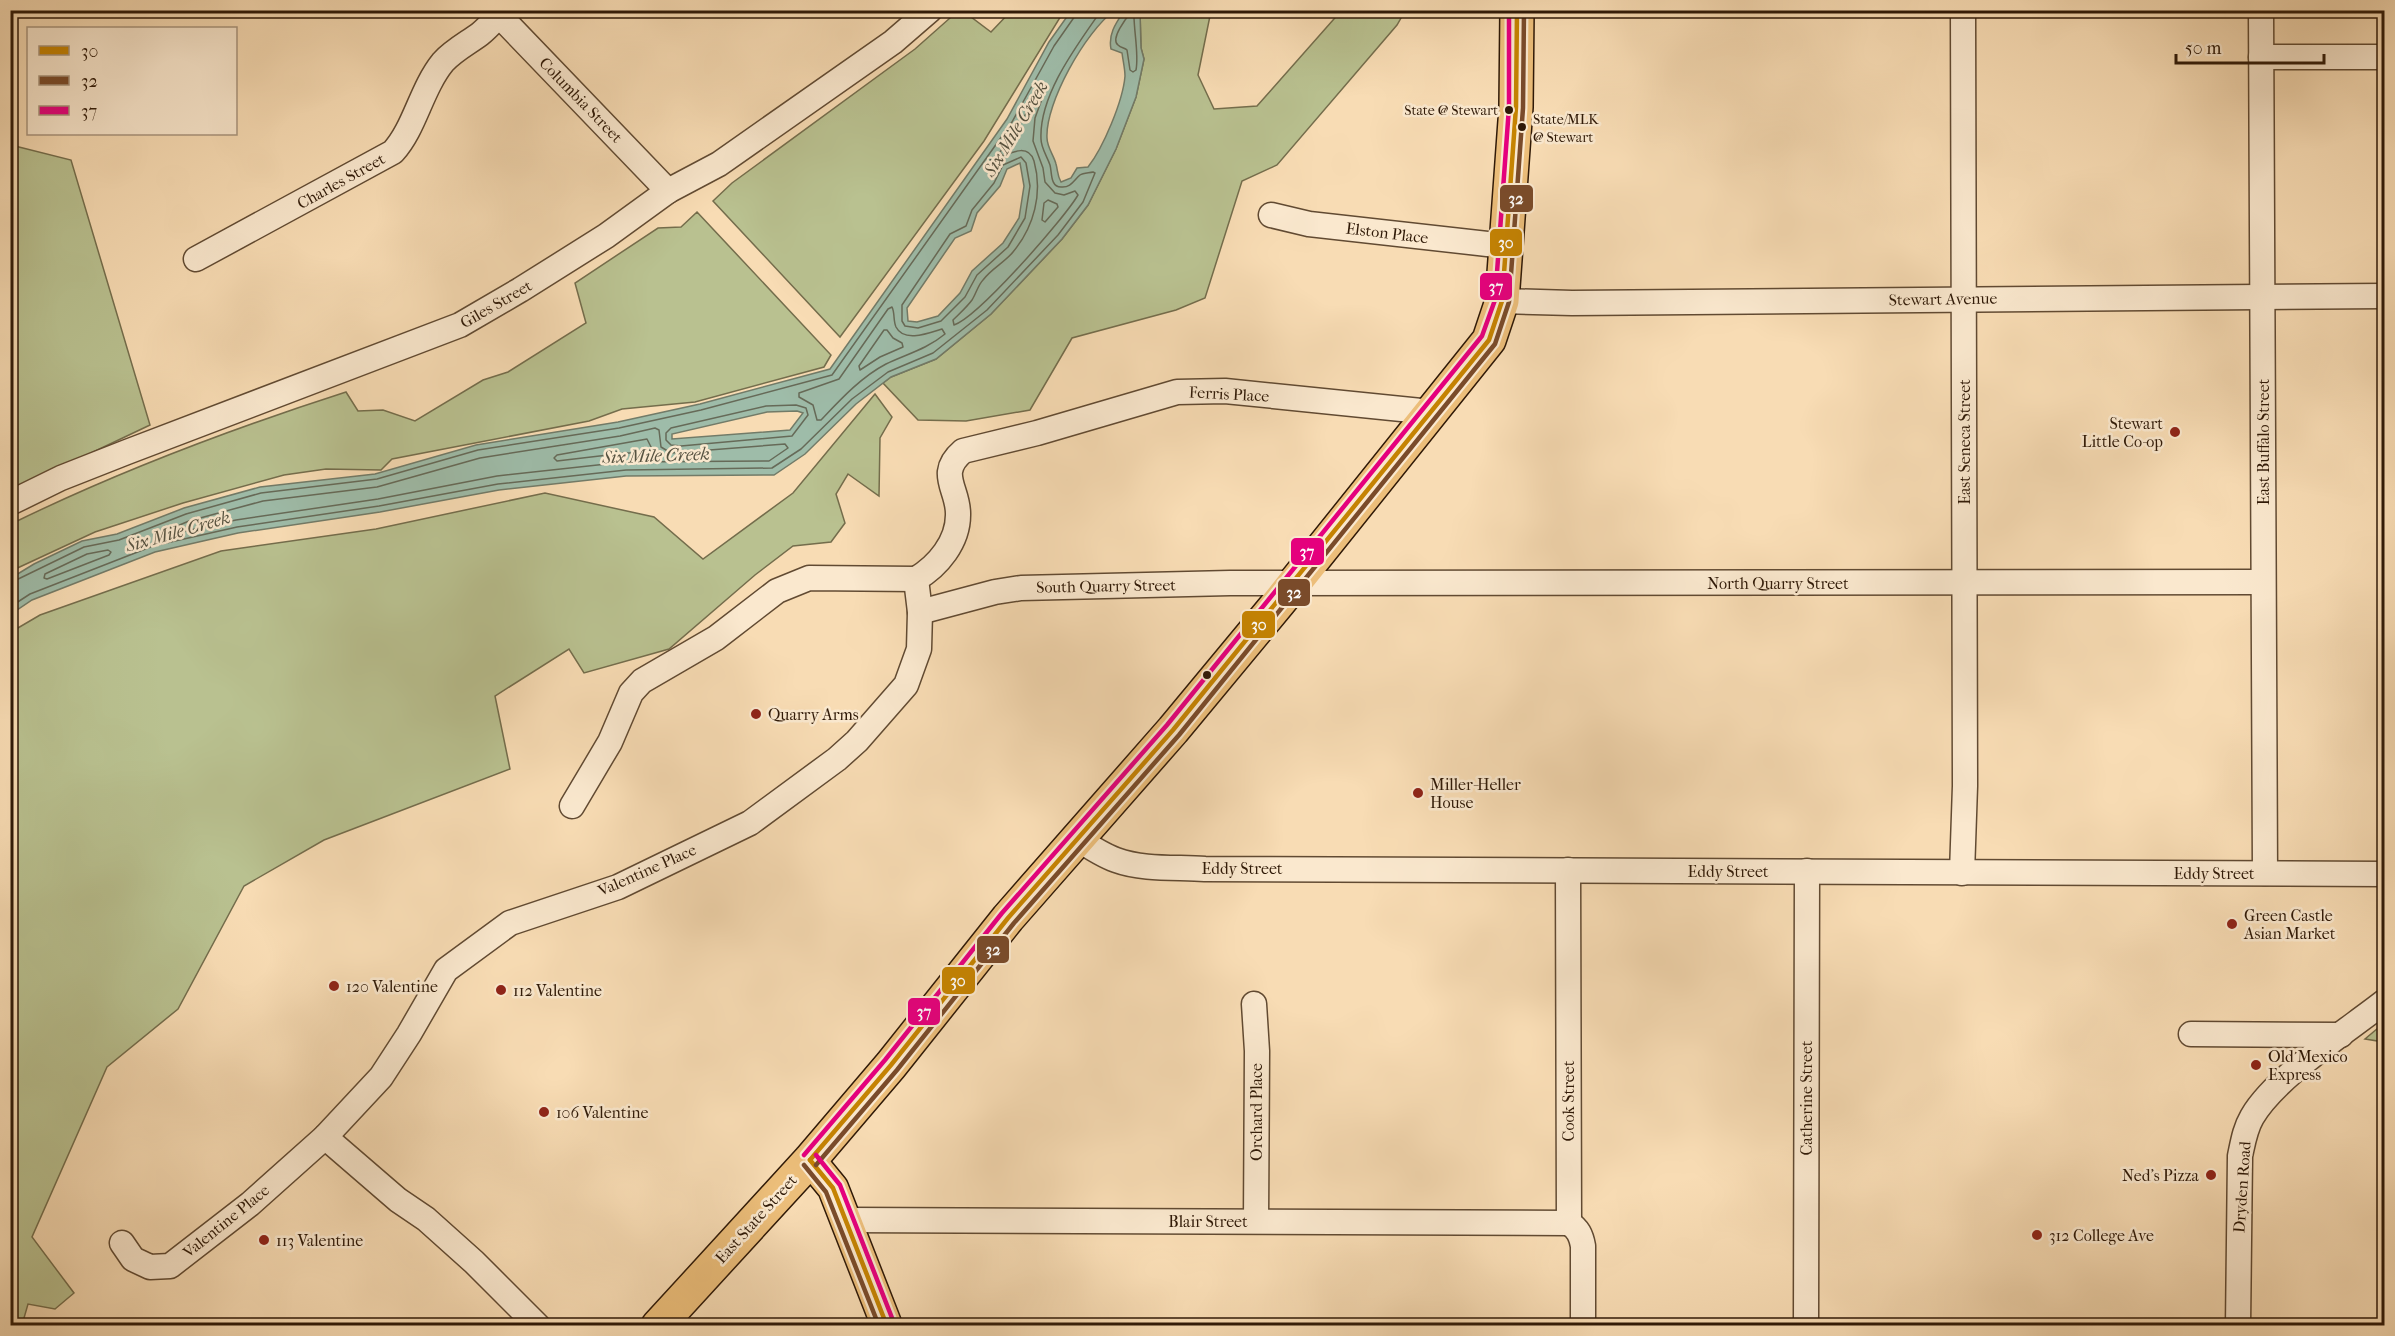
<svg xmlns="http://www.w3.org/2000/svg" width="2395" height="1336" font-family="'IM FELL French Canon',serif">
  <rect width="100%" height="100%" fill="#f8dcb4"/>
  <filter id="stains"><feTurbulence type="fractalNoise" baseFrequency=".00333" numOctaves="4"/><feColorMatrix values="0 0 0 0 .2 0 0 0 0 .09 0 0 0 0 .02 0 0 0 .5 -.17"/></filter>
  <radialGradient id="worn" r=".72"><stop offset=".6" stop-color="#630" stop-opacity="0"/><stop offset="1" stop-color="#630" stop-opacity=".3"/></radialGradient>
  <!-- green -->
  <g fill="#b9c190" stroke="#746d4c" stroke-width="1.5">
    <path d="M959 10 963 11 991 32 1011 11H1064L984 141 840 337 713 201 732 183 915 49Z"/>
    <path d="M1140 11H1211L1198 75 1214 109 1257 106 1341 11H1405L1397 25 1277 165 1242 181 1205 298 1176 310 1072 338 1030 410 966 421 918 420 883 383 891 377 936 359 991 314 1062 239 1088 205 1116 149 1136 97 1144 59 1141 48Z"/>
    <path d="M11 145 71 160 150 425 11 491Z"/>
    <path d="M697 212 831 355 824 367 695 402 622 409 589 421 392 459 381 470 326 469 284 475 183 503 95 532 11 571V524C119 471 231 429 346 392L358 411 383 410 415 421 483 380 508 372 586 323 575 283 658 228 681 227Z"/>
    <path d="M875 394 892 417 880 438 879 496 848 474 836 494 845 523 831 542 793 546 755 575 669 649 584 673 569 649 495 696 510 769 324 840 244 886 178 1009 107 1067 32 1237 74 1293 55 1309 28 1304 22 1325H11V632L40 615 221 551 376 529 545 493 654 517 703 559 793 493Z"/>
    <path d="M2384 1023V1042L2365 1039Z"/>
  </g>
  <!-- water -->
  <path fill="#9ebca9" stroke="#727b68" stroke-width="1.5" fill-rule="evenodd" d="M1071 11H1114C1086 31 1045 103 1047 138 1047 147 1054 156 1056 164 1058 171 1057 175 1061 182L1071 178 1077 168 1088 167C1103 148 1123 101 1125 76 1125 69 1123 61 1122 53L1111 49C1108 34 1116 23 1124 11H1140L1141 48 1144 59 1136 97 1116 149 1088 205 1062 239 991 314 936 359 891 377 856 404 805 454 774 475 626 476 499 490 380 512 238 533 155 552 32 600 11 614V578L34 564 82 541 117 534 184 508 260 487 375 474 476 445 618 422 700 404 830 369 1007 119 1049 42ZM1020 163 1024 186 1019 218 1003 243 972 271 960 293 938 316 917 322 908 321 907 308 955 238 971 231 977 213 1000 186 1007 169ZM797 411 803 413 790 430 672 439V434L767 412Z"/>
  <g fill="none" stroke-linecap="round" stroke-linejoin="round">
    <!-- shore -->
    <g stroke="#666a58" stroke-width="1.5">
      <path d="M1131 13 1134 16C1134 32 1139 55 1136 70L1133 72 1130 70 1127 50C1125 48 1121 48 1118 45 1110 39 1126 18 1131 13Z"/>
      <path d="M1044 85 1046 88 1035 118 1033 141 1043 168 1045 182 1055 193 1064 195 1075 191 1078 195C1064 219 978 317 954 325L953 320C959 314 967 307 972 300 976 294 978 285 983 280 991 269 1005 262 1013 252 1034 227 1043 193 1034 161 1029 145 1014 151 1003 156L1000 152 1019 126 1041 86Z"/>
      <path d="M1021 157 1026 163 1030 186 1025 218 1008 247 977 275 965 297 941 321 918 328 905 326 902 321V305L950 234 966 226 972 210 994 183 1003 165Z"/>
      <path d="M1048 200 1057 204 1058 207 1045 222 1042 220 1044 203Z"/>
      <path d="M892 307C895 313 893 320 896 327 904 343 929 333 942 329L945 334C927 349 907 354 886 364 861 377 840 400 821 420H817L813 405 799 397V393L839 379 888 309Z"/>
      <path d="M884 330H887L893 338 902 343 903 347 880 357 860 370 859 366Z"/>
      <path d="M796 405 806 408 808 415 792 436 681 446 671 445 666 440V433L671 428 766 406Z"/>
      <path d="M655 428 659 430 661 447 671 453 785 444 788 448 769 461 625 462 497 476 378 499 236 520 172 534 169 532 170 529 189 521 263 501 377 487 480 458 620 436Z"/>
      <path d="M647 439 652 449 650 453H625L557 461 554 458 557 455Z"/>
      <path d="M108 550 111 552 109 555 47 579 44 578 45 574 87 554Z"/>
      <path d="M10 583 84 547 119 540 186 514 261 493 377 479 478 450 619 428 701 410 832 375 1012 122 1054 46 1075 16 1076 10"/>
      <path d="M10 607 30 594 153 546 237 527 379 506 498 484 626 470 772 468 801 449 852 399 888 372 933 353 987 310 1058 235 1083 202 1095 173 1093 172C1089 173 1083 173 1080 175 1074 180 1071 188 1061 187 1050 187 1052 172 1050 165 1047 156 1041 148 1041 139 1039 96 1075 48 1098 15L1104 10"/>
    </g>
    <defs>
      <g id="minor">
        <path d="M494 10 668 191"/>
        <path d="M2261 10 2265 873"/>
        <path d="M2261 57H2384"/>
        <path d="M1271 215 1309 224 1505 246"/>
        <path d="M196 259 393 152C415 128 421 89 443 62 454 50 468 43 480 34 489 27 496 18 504 10"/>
        <path d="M1502 301 1572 303 2384 296"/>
        <path d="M10 503 61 478 127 452 460 325 520 290 606 236 668 191 719 164 893 42 930 10"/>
        <path d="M916 579C938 566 958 542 958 515 959 489 936 474 963 451L1037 433 1177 392 1225 391 1431 412"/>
        <path d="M920 612 995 592 1021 588 1230 583 2262 582"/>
        <path d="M572 806 610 742 631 693 642 681 716 638 777 591 809 578 916 579"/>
        <path d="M1078 839C1090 847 1102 855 1116 860 1143 870 1177 867 1205 869L2384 874"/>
        <path d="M1568 870 1569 1223"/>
        <path d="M1962 873 1965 786 1963 10"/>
        <path d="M1254 1004 1257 1051 1256 1221"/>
        <path d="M2191 1034 2341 1035"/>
        <path d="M325 1137 398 1200 426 1219 474 1262 538 1326"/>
        <path d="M847 1220 1569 1223"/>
        <path d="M1569 1223C1578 1229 1581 1235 1583 1246V1326"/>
        <path d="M122 1243 133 1259 150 1267 170 1266 250 1204 325 1137 381 1077 409 1034 446 970 510 923 618 887 750 823 837 759 857 741 906 685 919 649 920 612 916 579"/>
        <path d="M1806 1326 1807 871"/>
        <path d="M2238 1326 2240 1156C2243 1142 2245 1129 2252 1117 2275 1077 2347 1031 2384 1002"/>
      </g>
      <path id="major" d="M810 1160 833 1188 887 1326"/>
      <path id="highway" d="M658 1326 810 1160 891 1065 1008 918 1173 730 1280 601 1489 340 1502 301 1516 107 1517 10"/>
    </defs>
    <!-- minor casing -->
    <use href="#minor" stroke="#614a32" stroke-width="27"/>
    <!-- major casing -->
    <use href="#major" stroke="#2f1907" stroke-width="33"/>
    <!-- highway casing -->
    <use href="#highway" stroke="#2f1907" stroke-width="36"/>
    <!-- minor -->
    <use href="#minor" stroke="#fae8ce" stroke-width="24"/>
    <!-- major -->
    <use href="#major" stroke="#ecbe7a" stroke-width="30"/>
    <!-- highway -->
    <use href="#highway" stroke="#ecbe7a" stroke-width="33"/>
    <defs>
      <g id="bus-1">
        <path d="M810 1160 891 1065 1008 918 1173 730 1489 340 1502 301 1516 107 1517 10"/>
        <path d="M810 1160 833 1188 887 1326"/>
      </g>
      <g id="bus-2">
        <path d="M804 1165 826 1192 879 1326"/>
        <path d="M816 1165 897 1070 1014 923 1179 735 1495 344 1509 302 1523 108 1524 10"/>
      </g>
      <g id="bus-3">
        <path d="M804 1155 885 1060 1002 913 1167 725 1482 336 1495 300 1509 107V10"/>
        <path d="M816 1155 840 1185 894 1323"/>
      </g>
    </defs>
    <!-- bus-1 casing -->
    <use href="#bus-1" stroke="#fae8ce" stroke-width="9"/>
    <!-- bus-2 casing -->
    <use href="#bus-2" stroke="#fae8ce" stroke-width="9"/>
    <!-- bus-3 casing -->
    <use href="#bus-3" stroke="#fae8ce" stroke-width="9"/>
    <!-- bus-1 -->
    <use href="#bus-1" stroke="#c58302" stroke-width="4.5"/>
    <!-- bus-2 -->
    <use href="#bus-2" stroke="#7a4b2a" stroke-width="4.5"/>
    <!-- bus-3 -->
    <use href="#bus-3" stroke="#e5007d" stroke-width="4.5"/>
  </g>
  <!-- markers -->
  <g fill="#2f1907" stroke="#fae8ce" stroke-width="2">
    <circle cx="1509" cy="110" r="5"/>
    <circle cx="1522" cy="127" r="5"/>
    <circle cx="1207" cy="675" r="5"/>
  </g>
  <g fill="#8f2418" stroke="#fae8ce" stroke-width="2">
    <circle cx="2175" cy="432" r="6"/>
    <circle cx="756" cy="714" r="6"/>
    <circle cx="1418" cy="793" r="6"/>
    <circle cx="2232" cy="924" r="6"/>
    <circle cx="334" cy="986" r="6"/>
    <circle cx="501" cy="990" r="6"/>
    <circle cx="2256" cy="1065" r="6"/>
    <circle cx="544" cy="1112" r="6"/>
    <circle cx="2211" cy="1175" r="6"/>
    <circle cx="2037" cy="1235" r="6"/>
    <circle cx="264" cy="1240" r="6"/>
  </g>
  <g text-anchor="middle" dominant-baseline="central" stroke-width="5" stroke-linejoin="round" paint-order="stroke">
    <!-- bus labels -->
    <g font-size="14" fill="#2f1907" stroke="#fae8ce" text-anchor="end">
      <text x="1498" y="110">State @ Stewart</text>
      <text x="1533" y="119" text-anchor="start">State/MLK<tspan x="1533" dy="18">@ Stewart</tspan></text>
    </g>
    <!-- street labels -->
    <g font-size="16" fill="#2f1907" stroke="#fae8ce">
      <text transform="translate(581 100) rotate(46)">Columbia Street</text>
      <text transform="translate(341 181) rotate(-29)">Charles Street</text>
      <text transform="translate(1387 233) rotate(7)">Elston Place</text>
      <text transform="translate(1943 299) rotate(-1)">Stewart Avenue</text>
      <text transform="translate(496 304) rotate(-30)">Giles Street</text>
      <text transform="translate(1229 394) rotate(3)">Ferris Place</text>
      <text transform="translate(1964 442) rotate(-90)">East Seneca Street</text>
      <text transform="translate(2263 442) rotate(-90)">East Buffalo Street</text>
      <text x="1778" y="583">North Quarry Street</text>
      <text transform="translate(1106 586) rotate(-1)">South Quarry Street</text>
      <text x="1242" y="868">Eddy Street</text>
      <text transform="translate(647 870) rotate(-24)">Valentine Place</text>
      <text x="1728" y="871">Eddy Street</text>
      <text x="2214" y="873">Eddy Street</text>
      <text transform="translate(1806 1098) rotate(-90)">Catherine Street</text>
      <text transform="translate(1568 1101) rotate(-90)">Cook Street</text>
      <text transform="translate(1256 1112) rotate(-90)">Orchard Place</text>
      <text transform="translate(2242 1187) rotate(-86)">Dryden Road</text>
      <text transform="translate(756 1219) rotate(-48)">East State Street</text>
      <text transform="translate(226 1221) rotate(-39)">Valentine Place</text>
      <text x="1208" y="1221">Blair Street</text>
    </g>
    <!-- poi labels -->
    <g font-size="16" fill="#2f1907" stroke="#fae8ce" text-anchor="start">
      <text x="2163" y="423" text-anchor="end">Stewart<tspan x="2163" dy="18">Little Co-op</tspan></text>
      <text x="768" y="714">Quarry Arms</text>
      <text x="1430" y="784">Miller-Heller<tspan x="1430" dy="18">House</tspan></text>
      <text x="2244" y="915">Green Castle<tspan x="2244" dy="18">Asian Market</tspan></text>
      <text x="346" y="986">120 Valentine</text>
      <text x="513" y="990">112 Valentine</text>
      <text x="2268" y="1056">Old Mexico<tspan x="2268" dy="18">Express</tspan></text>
      <text x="556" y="1112">106 Valentine</text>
      <text x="2199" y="1175" text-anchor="end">Ned's Pizza</text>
      <text x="2049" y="1235">312 College Ave</text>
      <text x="276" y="1240">113 Valentine</text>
    </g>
    <!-- water labels -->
    <g font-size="18" font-style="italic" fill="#565240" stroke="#fae8ce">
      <text transform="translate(1016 129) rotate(-59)">Six Mile Creek</text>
      <text transform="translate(656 456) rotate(-2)">Six Mile Creek</text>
      <text transform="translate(178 532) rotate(-16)">Six Mile Creek</text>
    </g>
  </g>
  <g stroke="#fae8ce" stroke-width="2">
    <rect x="1499" y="184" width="35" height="29" rx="6" fill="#7a4b2a"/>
    <rect x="1489" y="228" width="34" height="29" rx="6" fill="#c58302"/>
    <rect x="1479" y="272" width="34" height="29" rx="6" fill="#e5007d"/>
    <rect x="1290" y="537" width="35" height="29" rx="6" fill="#e5007d"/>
    <rect x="1277" y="578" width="34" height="29" rx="6" fill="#7a4b2a"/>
    <rect x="1241" y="610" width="35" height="29" rx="6" fill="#c58302"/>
    <rect x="976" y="935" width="34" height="29" rx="6" fill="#7a4b2a"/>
    <rect x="941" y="966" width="35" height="29" rx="6" fill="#c58302"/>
    <rect x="907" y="997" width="34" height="29" rx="6" fill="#e5007d"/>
  </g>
  <g font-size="16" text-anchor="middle" font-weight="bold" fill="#fff">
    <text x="1516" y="204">32</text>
    <text x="1506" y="248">30</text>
    <text x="1496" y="292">37</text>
    <text x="1307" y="557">37</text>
    <text x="1294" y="598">32</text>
    <text x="1259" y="630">30</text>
    <text x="993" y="955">32</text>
    <text x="958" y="986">30</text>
    <text x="924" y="1017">37</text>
  </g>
  <!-- margin -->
  <rect width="2395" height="1336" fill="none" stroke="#f8dcb4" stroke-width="36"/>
  <rect x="12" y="12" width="2371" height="1312" fill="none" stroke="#2f1907" stroke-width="3"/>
  <rect x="18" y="18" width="2359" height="1300" fill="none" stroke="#2f1907" stroke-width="1.5"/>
  <!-- legend -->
  <rect x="27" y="27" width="210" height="108" fill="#fae8ce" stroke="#a9957e" stroke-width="1.5"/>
  <rect x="39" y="46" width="30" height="9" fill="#c58302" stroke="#a9957e" stroke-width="1.5"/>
  <text x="81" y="57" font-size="18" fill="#2f1907">30</text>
  <rect x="39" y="76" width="30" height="9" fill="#7a4b2a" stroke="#a9957e" stroke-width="1.5"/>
  <text x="81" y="87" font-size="18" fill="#2f1907">32</text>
  <rect x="39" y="106" width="30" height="9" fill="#e5007d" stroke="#a9957e" stroke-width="1.5"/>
  <text x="81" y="117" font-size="18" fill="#2f1907">37</text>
  <!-- scale -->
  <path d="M2176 54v9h148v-9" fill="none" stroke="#2f1907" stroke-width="3"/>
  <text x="2185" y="54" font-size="18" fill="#2f1907" stroke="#fae8ce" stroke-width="4.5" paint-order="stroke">50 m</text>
  <rect width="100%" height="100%" filter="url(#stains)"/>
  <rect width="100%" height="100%" fill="url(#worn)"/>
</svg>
